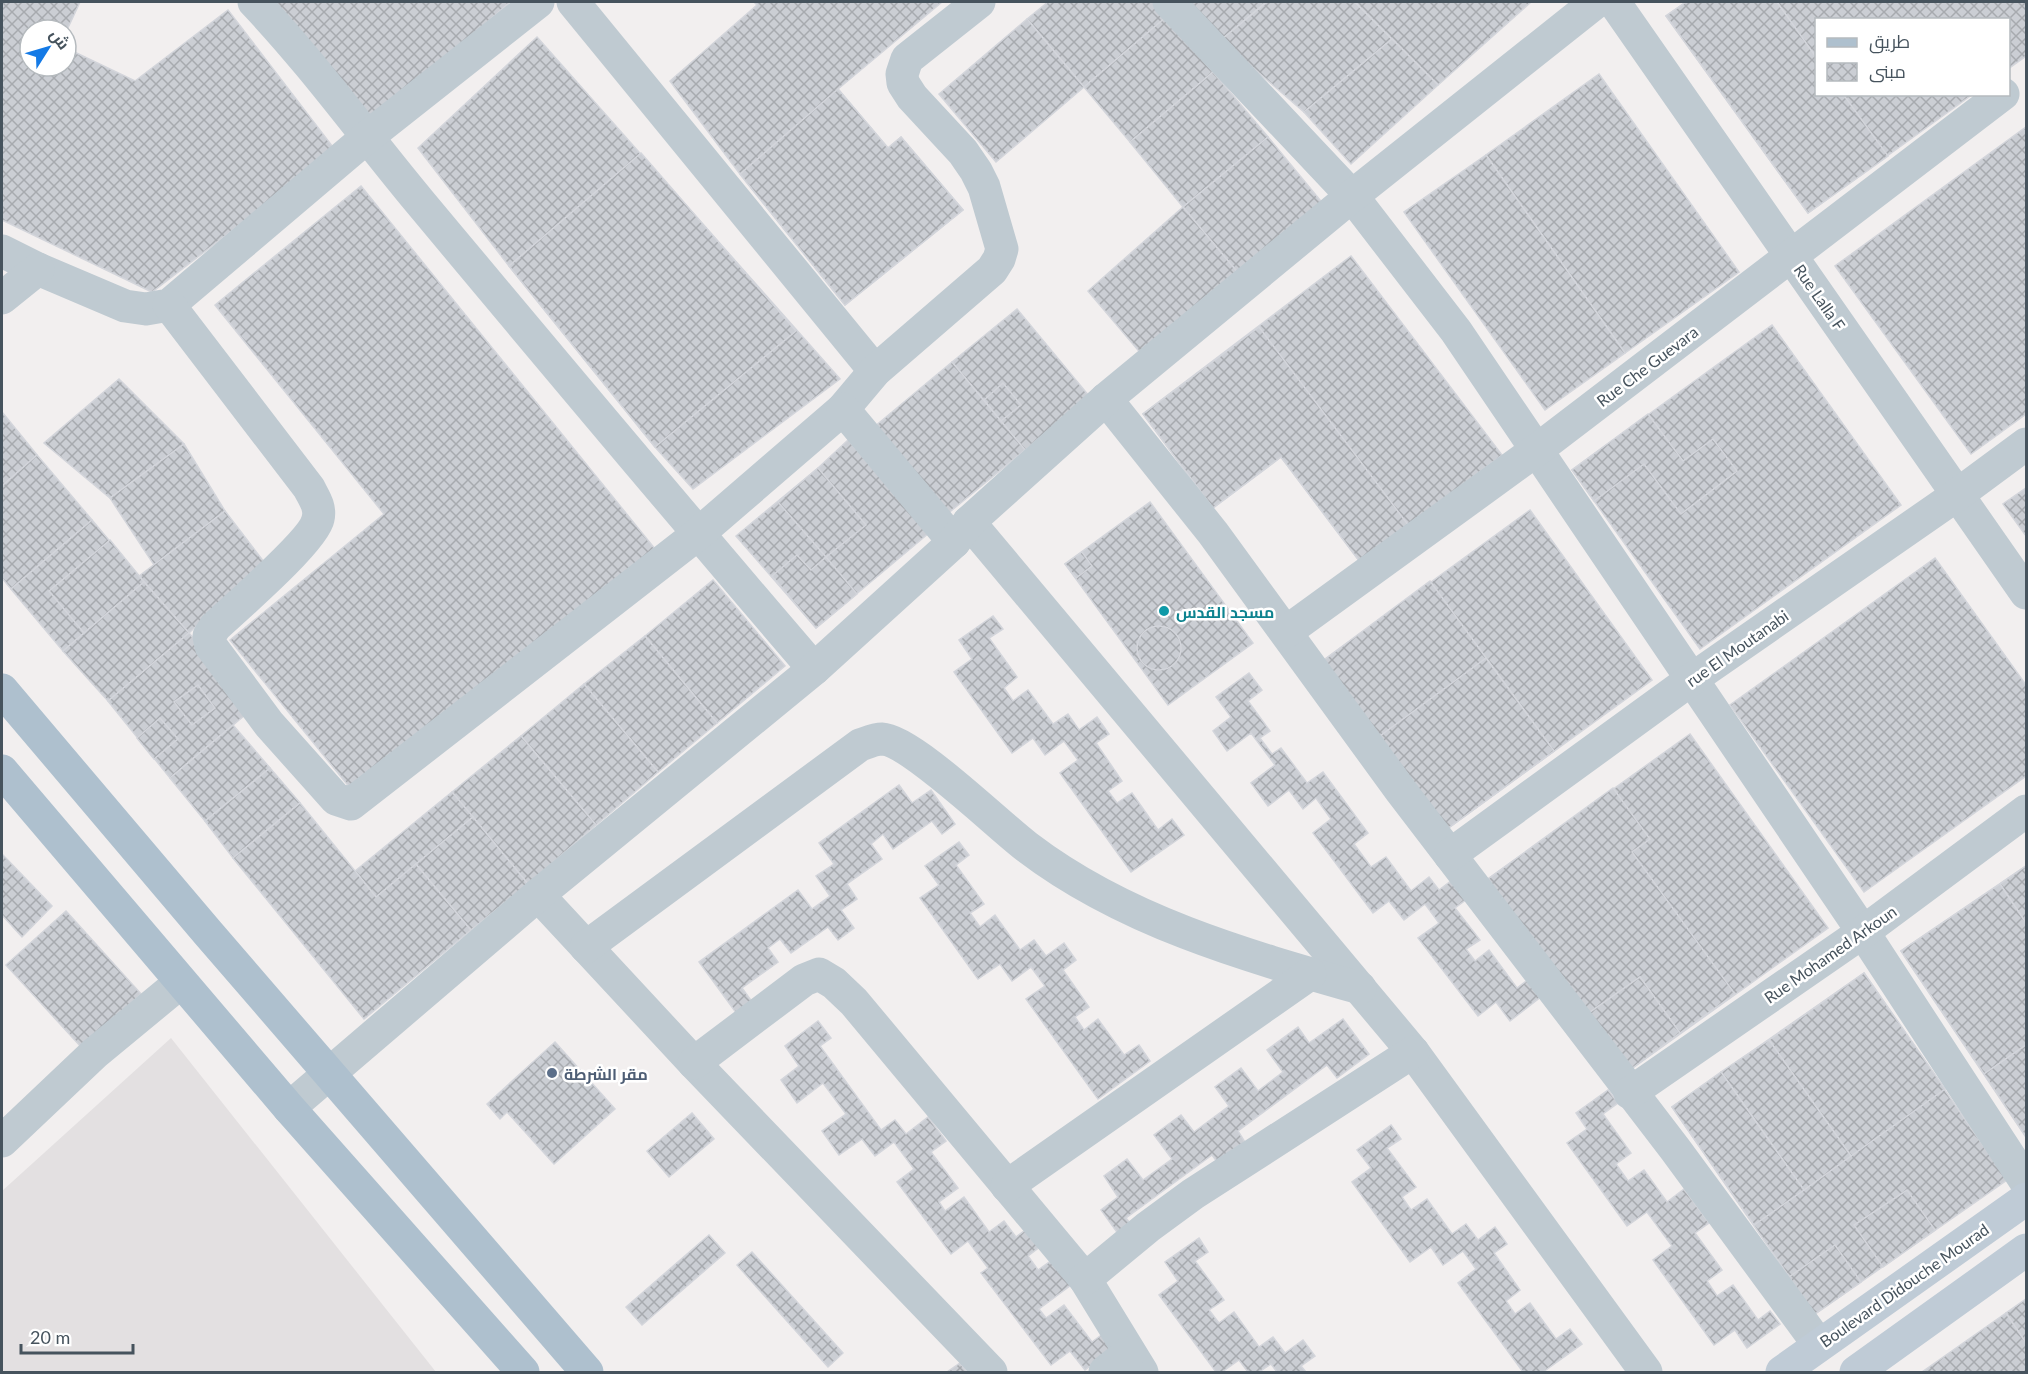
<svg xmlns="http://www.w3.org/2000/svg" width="2028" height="1374" font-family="Lato,Cairo,sans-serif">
  <defs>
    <pattern id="building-cross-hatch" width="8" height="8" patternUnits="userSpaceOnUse" patternTransform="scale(1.5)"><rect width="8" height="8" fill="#cbced4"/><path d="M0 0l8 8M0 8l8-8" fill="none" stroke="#a7aaaf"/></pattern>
  </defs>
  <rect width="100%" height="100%" fill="#f2efef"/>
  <!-- education -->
  <path fill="#e3e0e1" d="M171 1038 436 1372H2V1191Z"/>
  <!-- building -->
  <g fill="url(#building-cross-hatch)" stroke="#d3d5db" stroke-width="1.5">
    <path d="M2 2H80L66 32V30H30V66H66V48L135 81 228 10 336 151 152 292 2 220Z"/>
    <path d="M263 2H510L370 124Z"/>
    <path d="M754 2H942L838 89 888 148 901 137 963 210 845 305 740 174 670 81 757 5Z"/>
    <path d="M1048 2H1153L1166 17 1084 87 1027 19Z"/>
    <path d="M1186 2H1266L1221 40Z"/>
    <path d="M1267 2H1355L1392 39 1304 112 1221 40Z"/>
    <path d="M1355 2H1531L1438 85Z"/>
    <path d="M1686 2H2026V56L2008 69V20H1816V94H1973L1808 213 1666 16Z"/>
    <path d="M1686 2H1777L1816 57V94H1843L1888 156 1808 213 1666 16Z"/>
    <path d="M1166 17 1213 72 1130 142 1084 87Z"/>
    <path d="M1027 19 1084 87 996 162 939 94Z"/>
    <path d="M537 37 840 379 693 489 655 447 509 266 418 148Z"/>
    <path d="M1392 39 1438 85 1351 164 1304 112Z"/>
    <path d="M1213 72 1268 137 1183 207 1130 142Z"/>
    <path d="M1599 74 1739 272 1625 353 1486 155Z"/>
    <path d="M838 89 888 148 901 137 963 210 845 305 740 174Z"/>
    <path d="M2026 127V414L1971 454 1835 266Z"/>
    <path d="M1268 137 1324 205 1239 274 1183 207Z"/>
    <path d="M641 153 796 331 655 447 509 266Z"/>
    <path d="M1486 155 1625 353 1545 410 1404 212Z"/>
    <path d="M361 186 655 549 355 794 230 640 384 514 215 305Z"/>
    <path d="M1183 207 1239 274 1143 356 1088 291Z"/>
    <path d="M1351 256 1502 455 1360 562 1281 457 1213 508 1143 414Z"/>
    <path d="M1017 309 1089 396 1025 450 952 362Z"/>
    <path d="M1772 325 1901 505 1700 649 1572 470Z"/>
    <path d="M1259 327 1409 526 1360 562 1281 457 1213 508 1143 414Z"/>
    <path d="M952 362 1025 450 946 515 874 427Z"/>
    <path d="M119 379 184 444 110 498 44 443Z"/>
    <path d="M1003 383 1021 405 1001 421 984 400Z"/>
    <path d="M2 412 37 455 2 486Z"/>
    <path d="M1648 414 1683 461 1713 439 1737 471 1681 514 1644 464 1594 501 1572 470Z"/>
    <path d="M848 440 929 533 816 628 736 536 818 468Z"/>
    <path d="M184 444 225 511 154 565 110 498Z"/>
    <path d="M37 455 92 520 11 589 2 578V486Z"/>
    <path d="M818 468 866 525 826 557 778 502Z"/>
    <path d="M2026 488V536L2003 504Z"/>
    <path d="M1150 502 1253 643 1168 705 1065 564Z"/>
    <path d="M1530 510 1652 680 1447 829 1324 660Z"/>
    <path d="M225 511 264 562 189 633 139 576Z"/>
    <path d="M92 520 144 582 63 651 11 589Z"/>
    <path d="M110 540 144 582 84 633 49 591Z"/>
    <path d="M1082 552 1092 566 1076 578 1065 564Z"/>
    <path d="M797 555 811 570 826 557 857 594 816 628 772 576Z"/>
    <path d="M1935 558 2026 685V776L1864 892 1730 705Z"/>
    <path d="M713 580 785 666 717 723 645 636Z"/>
    <path d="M1430 581 1554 751 1447 829 1324 660Z"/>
    <path d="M144 582 189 633 108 701 63 651Z"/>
    <path d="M993 616 1003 629 989 638 1017 677 1004 688 1013 701 1028 690 1053 724 1068 714 1079 730 1097 717 1109 734 1096 743 1122 781 1108 791 1117 803 1132 793 1158 830 1172 819 1184 835 1131 872 1060 773 1078 760 1064 741 1045 755 1033 738 1012 753 954 672 972 659 959 640Z"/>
    <circle cx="1159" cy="648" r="22"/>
    <path d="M189 633 251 710 170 778 108 701Z"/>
    <path d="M645 636 717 723 658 772 584 684Z"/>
    <path d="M1486 658 1554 751 1447 829 1380 736Z"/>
    <path d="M1249 673 1262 690 1248 701 1270 731 1260 738 1272 754 1281 748 1307 783 1323 772 1368 833 1354 844 1371 867 1386 857 1411 891 1429 877 1439 890 1456 877 1471 896 1455 908 1480 940 1466 949 1475 961 1489 950 1517 988 1529 979 1542 996 1510 1021 1496 1002 1478 1016 1418 938 1439 923 1425 904 1404 920 1389 901 1373 913 1313 833 1331 819 1316 798 1303 809 1289 790 1268 806 1251 783 1275 765 1251 733 1227 751 1213 731 1231 717 1216 697Z"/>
    <path d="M584 684 658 772 596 825 521 736Z"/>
    <path d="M198 685 215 708 192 725 174 702Z"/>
    <path d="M160 718 178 739 154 759 137 738Z"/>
    <path d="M233 725 270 768 205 821 170 778Z"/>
    <path d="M1690 734 1828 928 1627 1072 1488 879Z"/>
    <path d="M521 736 596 825 528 884 452 792Z"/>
    <path d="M270 768 300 803 233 858 205 821Z"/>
    <path d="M899 785 912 803 931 790 955 824 942 834 932 821 893 849 883 834 871 844 882 859 847 884 857 899 841 910 854 928 838 940 828 927 791 953 780 939 768 948 778 962 742 988 753 1003 737 1014 699 962 798 890 812 909 830 896 816 876 834 864 819 843Z"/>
    <path d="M1613 788 1650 839 1632 852 1735 994 1680 1033 1640 977 1586 1015 1488 879Z"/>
    <path d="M452 792 473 817 376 897 355 871Z"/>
    <path d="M300 803 376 897 416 864 471 930 364 1019 233 858Z"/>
    <path d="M473 817 528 884 471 930 416 864Z"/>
    <path d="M959 842 969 855 956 865 984 904 970 913 980 927 995 915 1020 950 1034 940 1046 956 1064 943 1076 960 1063 970 1089 1007 1075 1017 1084 1030 1098 1019 1124 1055 1139 1045 1150 1061 1098 1099 1026 999 1045 986 1031 967 1012 981 1000 964 978 979 920 898 939 885 925 866Z"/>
    <path d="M2 854 52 906 22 937 2 915Z"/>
    <path d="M2026 866V1137L1901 951Z"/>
    <path d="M2026 866V923L2000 884Z"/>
    <path d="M2000 884 2026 923V1045L1984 1074 1901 951Z"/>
    <path d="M66 911 141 994 82 1048 6 965Z"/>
    <path d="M1864 973 2007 1180 1815 1314 1672 1107Z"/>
    <path d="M1864 973 1945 1089 1851 1156 1769 1040Z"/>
    <path d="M1640 977 1680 1033 1627 1072 1586 1015Z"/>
    <path d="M1343 1019 1369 1054 1337 1078 1327 1065 1238 1131 1248 1147 1221 1167 1212 1155 1126 1218 1137 1232 1124 1242 1101 1210 1118 1197 1104 1176 1127 1159 1143 1180 1172 1159 1154 1135 1181 1115 1194 1132 1229 1106 1215 1087 1241 1068 1258 1091 1283 1072 1267 1050 1298 1027 1309 1043Z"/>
    <path d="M818 1021 831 1038 820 1046 881 1130 895 1120 906 1134 928 1117 946 1141 931 1152 958 1188 939 1202 945 1211 964 1197 989 1232 1004 1221 1016 1237 1028 1228 1041 1246 1028 1256 1038 1270 1052 1260 1071 1285 1039 1309 1046 1318 1064 1305 1092 1342 1104 1333 1115 1347 1085 1370 1070 1351 1051 1365 981 1273 988 1268 968 1241 951 1254 897 1182 914 1169 894 1142 875 1156 862 1139 839 1155 822 1131 846 1114 823 1083 797 1103 781 1080 799 1066 785 1046Z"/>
    <path d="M1769 1040 1851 1156 1804 1190 1721 1072Z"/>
    <path d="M555 1042 615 1109 554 1164 507 1112 500 1119 487 1104Z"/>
    <path d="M2026 1045V1137L1984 1074Z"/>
    <path d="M1721 1072 1804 1190 1754 1225 1672 1107Z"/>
    <path d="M1608 1090 1618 1103 1603 1114 1631 1153 1616 1164 1628 1181 1644 1170 1667 1202 1684 1189 1709 1223 1695 1233 1722 1270 1707 1281 1717 1296 1733 1285 1758 1320 1770 1311 1780 1324 1747 1348 1735 1330 1714 1345 1653 1260 1672 1246 1647 1212 1627 1226 1567 1143 1587 1129 1576 1113Z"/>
    <path d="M692 1113 714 1139 669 1177 647 1151Z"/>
    <path d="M1391 1125 1401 1139 1387 1148 1416 1187 1402 1197 1411 1210 1427 1199 1452 1234 1466 1224 1478 1240 1495 1227 1507 1244 1494 1253 1520 1290 1506 1301 1515 1314 1530 1303 1556 1339 1570 1329 1582 1344 1543 1372H1523L1458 1283 1476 1269 1463 1251 1443 1265 1431 1247 1410 1262 1352 1182 1371 1168 1357 1150Z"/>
    <path d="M1907 1190 1935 1230 1883 1267 1854 1225Z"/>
    <path d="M709 1235 725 1253 642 1325 626 1307Z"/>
    <path d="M1199 1238 1208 1252 1195 1261 1224 1300 1209 1310 1219 1323 1234 1312 1259 1347 1273 1337 1285 1353 1303 1340 1315 1356 1301 1366 1306 1372H1277L1271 1364 1259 1372H1248L1239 1360 1222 1372H1216L1159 1295 1178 1281 1165 1262Z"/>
    <path d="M1835 1245 1861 1282 1815 1314 1789 1277Z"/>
    <path d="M752 1252 843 1353 828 1367 737 1265Z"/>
    <path d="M2026 1299V1343L2006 1313Z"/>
    <path d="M2006 1313 2026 1343V1372H1922Z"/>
    <path d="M960 1363 967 1372H947Z"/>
  </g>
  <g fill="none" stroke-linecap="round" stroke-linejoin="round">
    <!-- minor -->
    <g stroke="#bfcad1" stroke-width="33">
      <path d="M254 2C313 64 364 135 419 201 550 358 681 514 814 669"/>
      <path d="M573 2 875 371"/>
      <path d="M1169 2 1352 196 1456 331 1863 932 2026 1182"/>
      <path d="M1614 2 2026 593"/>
      <path d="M2 251 38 269 125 306 146 309 169 305 366 138 538 2"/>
      <path d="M2 298 38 269"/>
      <path d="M169 305 309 488C314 498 321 507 318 519 314 540 234 609 215 627L209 636 211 646 269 724 336 799 351 804 698 534 843 409 875 371 992 270 999 259 1002 249 984 187 976 171 963 152 912 97 903 83 902 74 907 59 979 2"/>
      <path d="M1106 399 1213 533 1401 791 1675 1149 1819 1345"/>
      <path d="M843 409 954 542"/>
      <path d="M969 522 1413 1052 1646 1372"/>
      <path d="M1286 632 1538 449 2003 94"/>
      <path d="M1450 855 1692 679 1957 495 2026 444"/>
      <path d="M538 895 694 1063 991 1372"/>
      <path d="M586 947 860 745C866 743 875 739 882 739 911 740 999 826 1027 847 1124 921 1244 955 1360 988"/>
      <path d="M694 1063 804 980 819 974 834 983 854 1002 1085 1279 1142 1372"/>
      <path d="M1630 1093 1863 932 2026 811"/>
      <path d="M289 1108 538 895 814 669 954 542 969 522 1106 399 1352 196 1596 2"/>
      <path d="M2 1141 95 1053 181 982"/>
      <path d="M1007 1186 1310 974"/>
      <path d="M1085 1279 1148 1227 1193 1194 1413 1052"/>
      <path d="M1105 1372 1129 1353"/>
    </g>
    <!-- secondary -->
    <g stroke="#bfcbd6" stroke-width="33">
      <path d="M1782 1372 2026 1199"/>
      <path d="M1856 1372 2026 1250"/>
    </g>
    <!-- primary -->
    <g stroke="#aec0ce" stroke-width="33">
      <path d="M2 690 208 933 587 1372"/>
      <path d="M2 771 289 1108 523 1372"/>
    </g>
  </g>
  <!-- markers -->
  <circle fill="#0f9aa8" stroke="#fff" stroke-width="2" cx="1164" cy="611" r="6"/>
  <circle fill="#5c6f8a" stroke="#fff" stroke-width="2" cx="552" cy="1073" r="6"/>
  <g text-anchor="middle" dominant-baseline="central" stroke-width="5" stroke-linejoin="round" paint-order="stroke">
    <!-- street labels -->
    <g font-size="16" fill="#46535d" stroke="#fff">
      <text transform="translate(1820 297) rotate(55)">Rue Lalla F</text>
      <text transform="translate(1647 366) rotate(-37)">Rue Che Guevara</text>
      <text transform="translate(1737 648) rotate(-35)">rue El Moutanabi</text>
      <text transform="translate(1830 954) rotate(-35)">Rue Mohamed Arkoun</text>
      <text transform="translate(1904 1285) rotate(-35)">Boulevard Didouche Mourad</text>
    </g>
    <!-- culture labels -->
    <g font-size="16" font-weight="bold" fill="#0d838f" stroke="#fff" text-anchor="start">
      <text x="1176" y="611">مسجد القدس</text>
    </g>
    <!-- service labels -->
    <g font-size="16" font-weight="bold" fill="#4e5e75" stroke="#fff" text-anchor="start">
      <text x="564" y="1073">مقر الشرطة</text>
    </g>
  </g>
  <!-- border -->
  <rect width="2028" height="1374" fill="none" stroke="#46535d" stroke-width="6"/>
  <!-- legend -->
  <rect x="1815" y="18" width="195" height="78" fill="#ffffff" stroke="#b5babe" stroke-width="1.5"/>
  <rect x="1827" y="38" width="30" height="9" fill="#aec0ce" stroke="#b5babe" stroke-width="1.5"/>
  <text x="1869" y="48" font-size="18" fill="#46535d">طريق</text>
  <rect x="1827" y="63" width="30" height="18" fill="url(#building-cross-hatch)" stroke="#b5babe" stroke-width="1.5"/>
  <text x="1869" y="78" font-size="18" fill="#46535d">مبنى</text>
  <!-- north arrow -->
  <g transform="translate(48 48) rotate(53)"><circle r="28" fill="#ffffff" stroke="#b5babe" stroke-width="1.5"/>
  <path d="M0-4.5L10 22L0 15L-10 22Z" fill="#147ae6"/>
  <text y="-9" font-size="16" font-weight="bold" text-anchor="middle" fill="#46535d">ش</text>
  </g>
  <!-- scale -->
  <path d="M21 1344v9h112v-9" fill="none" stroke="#46535d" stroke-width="3"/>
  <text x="30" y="1344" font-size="18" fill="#46535d" stroke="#ffffff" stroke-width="4.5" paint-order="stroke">20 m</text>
</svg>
